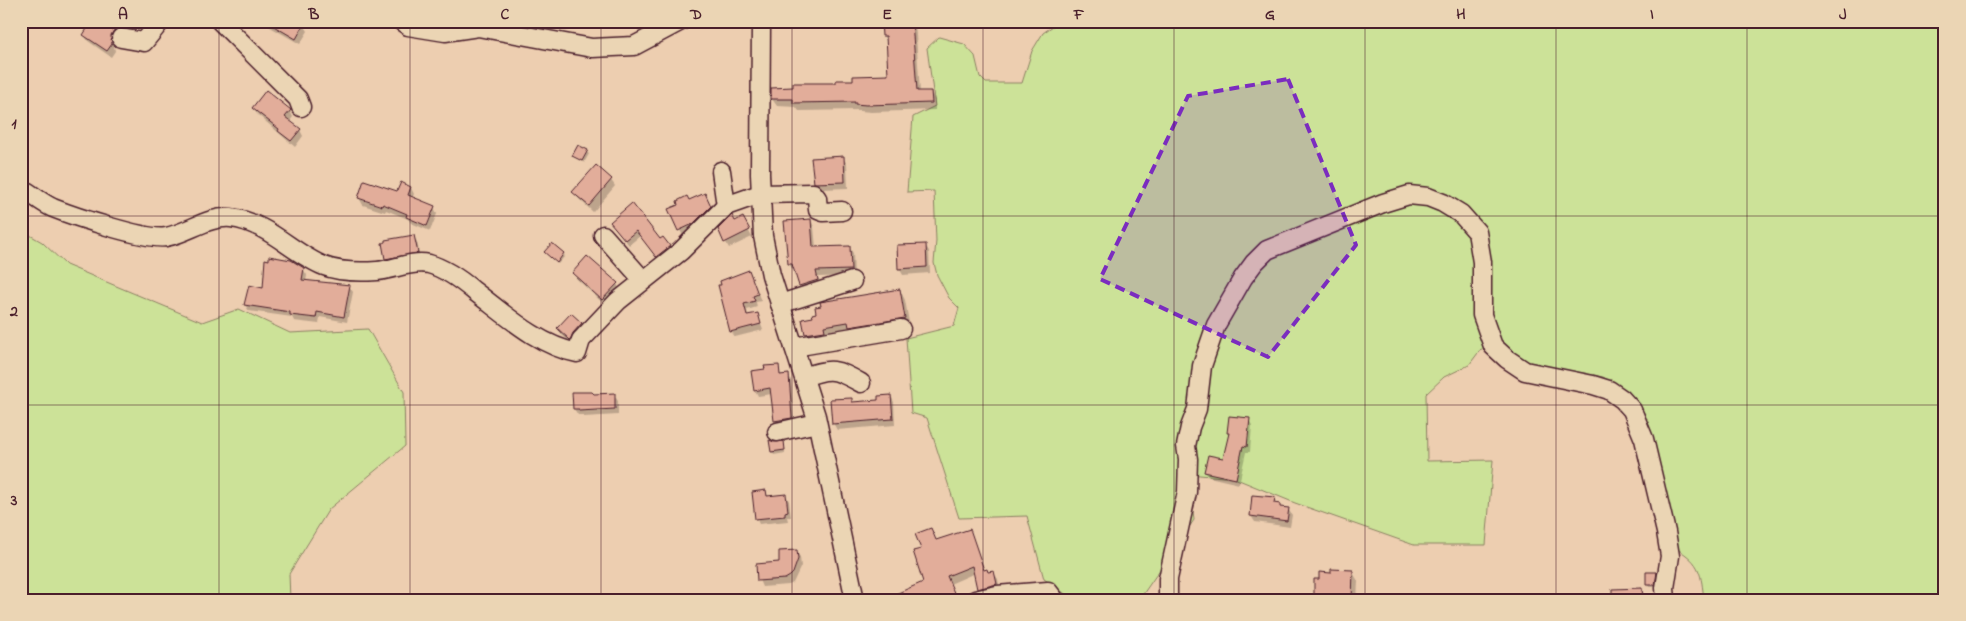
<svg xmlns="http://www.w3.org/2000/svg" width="1966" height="621" font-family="'Indie Flower',sans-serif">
  <rect width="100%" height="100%" fill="#edceb0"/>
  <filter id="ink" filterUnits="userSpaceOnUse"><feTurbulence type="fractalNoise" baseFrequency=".02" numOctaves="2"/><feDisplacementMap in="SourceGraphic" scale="10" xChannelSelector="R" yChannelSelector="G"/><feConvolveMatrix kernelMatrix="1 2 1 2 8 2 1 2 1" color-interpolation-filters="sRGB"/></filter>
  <g filter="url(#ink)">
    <!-- green -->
    <g fill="#cce298" stroke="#8b8062">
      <path d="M1060 21H1945V600H1704C1701 574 1701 563 1677 549L1645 414 1628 392 1603 377 1541 365 1481 349 1469 365 1444 377 1426 394 1427 461 1493 460 1486 545H1414L1295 503 1234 478 1188 474 1194 520 1139 600H1074L1044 579 1027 516 959 518 927 418 911 413 906 338 954 326 959 308 949 298 937 275 934 263 936 241 934 191 907 192 913 117 935 106 927 48 939 37 964 44 975 56 980 77 986 83H1022L1032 51 1043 33Z"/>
      <path d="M21 230 42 242 66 265 202 322 239 309 290 333 368 329 404 392 405 446 329 509 289 574 290 600H21Z"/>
    </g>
    <!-- shadow -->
    <g fill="#0003">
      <path d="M94 21H128L113 42 115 51 111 57 88 41 84 35Z"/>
      <path d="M135 21H156L147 31Z"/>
      <path d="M263 21H305L304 25 308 31 300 44 265 24Z"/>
      <path d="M530 21H602V25L533 26Z"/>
      <path d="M882 21H915L920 92H931L935 100V110L871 112 860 111V110L799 111 796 107 777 106 772 99 854 81 890 76 888 43 883 36Z"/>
      <path d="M253 108 290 111 293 117 289 122 300 130 303 136 295 147 257 114Z"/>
      <path d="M579 146 589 154 584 163 574 156Z"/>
      <path d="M843 158 847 164 848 188 822 189 817 186 813 180 812 159Z"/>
      <path d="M596 167 611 180 615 186 593 212 578 198 574 192Z"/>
      <path d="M411 188 414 194 412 198 434 207 437 214 430 231 411 223 408 219 386 210 385 212 363 205 359 198 398 193Z"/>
      <path d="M705 194 714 212 697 229 683 236 670 210Z"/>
      <path d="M632 205 660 241 663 239 673 252 661 262 640 236 629 245 611 223Z"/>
      <path d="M742 219 752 237 729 248 719 230Z"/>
      <path d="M811 220 814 227 816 248 849 247 853 253 854 276 818 277 821 286 804 292 795 270H793L789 264Z"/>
      <path d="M414 237 417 242 420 258 389 264 386 259Z"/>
      <path d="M925 245 929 251 930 273 903 275 899 268Z"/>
      <path d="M546 252 563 254 565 256 558 264Z"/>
      <path d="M303 269 307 275 306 282 349 286 353 292 347 322 320 317 319 324 294 321 292 317 249 311 245 305 264 289Z"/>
      <path d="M749 272 761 301 756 302 757 307 747 310 748 316 757 314 763 330 735 337 731 331Z"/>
      <path d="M573 273 617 284 620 290 606 306 577 279Z"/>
      <path d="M900 290 905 300 910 328 811 344 806 334 803 320 814 318 818 314Z"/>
      <path d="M571 314 581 324 585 330 574 345 562 335 558 328Z"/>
      <path d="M778 366 781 376 788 375 791 380 794 423 778 426 775 421 772 394 758 396 755 390 766 370Z"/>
      <path d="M593 395H614L618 401V415L584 417 583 415H578L574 409Z"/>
      <path d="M891 396 894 402 895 425 837 430 833 423 851 399 853 403 880 401Z"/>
      <path d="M1249 420 1252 425 1250 452H1246L1239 484 1209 477 1205 472 1224 459 1230 435 1228 432Z"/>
      <path d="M784 445 785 453 774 455 772 452Z"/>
      <path d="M765 492 769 497 786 495 789 501 791 517H787L788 521 759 524 756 518Z"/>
      <path d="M1274 498 1278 505 1281 508 1288 509 1292 515 1290 527 1255 522 1251 516Z"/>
      <path d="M931 529 937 542 969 531 985 571 988 573 993 572 998 579 1000 591 982 595 978 588 975 573 950 584 957 600H885L925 582 923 549Z"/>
      <path d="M796 551 800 557 801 566 793 583 789 585 762 587 759 580Z"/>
      <path d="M1352 571 1358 581 1357 600H1316L1332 574Z"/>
      <path d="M1656 573 1658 576 1656 587H1649L1648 585Z"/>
      <path d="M1642 589 1646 600H1613Z"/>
    </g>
    <!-- building -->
    <g fill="#e2ad9a" stroke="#4a1f2b">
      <path d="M92 21H120L111 35 112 44 107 51 83 35Z"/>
      <path d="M265 21H306L296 39Z"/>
      <path d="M881 21H912L917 91H931L932 103 866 105 855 104V102L793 103V99H771V88L793 87V83H836V80H853V76L888 75 886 36H882Z"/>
      <path d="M266 90 291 110 285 117 301 129 291 141 278 131 279 129 252 108Z"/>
      <path d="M578 145 588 150 582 161 572 156Z"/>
      <path d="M844 156 845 182 814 183 811 158Z"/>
      <path d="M596 165 612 179 589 206 572 192Z"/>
      <path d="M364 180 397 191 401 182 411 187 408 195 435 206 427 226 406 217 407 214 383 204 382 206 358 198Z"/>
      <path d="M705 193 711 206 693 224 678 231 668 209 678 205 677 201 687 196 689 200Z"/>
      <path d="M632 203 660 239 663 237 670 246 656 257 636 231 625 240 610 222Z"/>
      <path d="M732 215 735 221 743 217 750 230 724 243 718 229Z"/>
      <path d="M811 219 813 247 850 246 851 270 816 271 818 280 799 286 792 264H788L784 221Z"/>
      <path d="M414 235 418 253 385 259 382 243 385 242V240Z"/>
      <path d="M552 243 564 253 557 263 544 252Z"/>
      <path d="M926 244 927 267 898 269 897 245Z"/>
      <path d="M269 256 291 260 304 268 302 280 350 285 344 317 317 312 316 318 290 315V312L244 305 249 285 263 288 265 259 269 260Z"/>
      <path d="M587 256 618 283 602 300 572 273Z"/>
      <path d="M749 270 758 294 753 296 755 301 744 304 747 315 758 313 761 324 730 332 718 285H721L720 281Z"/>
      <path d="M900 289 905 318 849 327 848 322 824 326 825 331 805 334 802 319 813 317 812 314 816 313 815 307 821 306 820 302Z"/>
      <path d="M571 313 582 323 573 333 570 340 557 328Z"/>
      <path d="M779 365 780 375 789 374 792 418 774 421 770 388 754 391 751 371 765 369 764 366Z"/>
      <path d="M572 392H592L594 394 615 393V409L579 411V409H573Z"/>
      <path d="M891 395 893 419 832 424 830 399 852 398V402L878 400V396Z"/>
      <path d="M1229 416 1250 418 1247 447 1243 446 1236 479 1204 472 1208 455 1223 458 1229 433H1227Z"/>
      <path d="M769 440 774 442 784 441 785 450 771 452Z"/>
      <path d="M766 490 767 496 786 494 788 511 785 512V516L755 519 752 492Z"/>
      <path d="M1252 495 1275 497 1274 503 1280 504V507L1289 508 1287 521 1250 516Z"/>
      <path d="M931 528 936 540 970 529 984 570 987 569 988 572 994 571 997 584 977 589 972 566 947 576 955 595 945 600H882L923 582 913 551 921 549 915 534Z"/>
      <path d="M797 550 798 559 793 573 790 576 785 579 757 581 756 564 779 562V551Z"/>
      <path d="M1331 569 1353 570 1352 600 1314 599V579H1319V572L1331 573Z"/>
      <path d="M1646 572H1657L1655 585H1646Z"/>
      <path d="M1642 588 1643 600H1612V589Z"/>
    </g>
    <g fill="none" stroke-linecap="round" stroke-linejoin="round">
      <defs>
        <g id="minor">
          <path d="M220 21 298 99 301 107"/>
          <path d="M401 21 408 26 445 32 478 27 592 48 634 46 681 21"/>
          <path d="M761 21 760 174 763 236 771 275 816 416 855 600"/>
          <path d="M121 38 144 42 161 21"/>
          <path d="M721 171 726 206"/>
          <path d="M21 188C32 194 42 203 53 208 73 216 148 241 166 237 188 233 208 216 231 218 267 222 292 253 324 266 339 272 361 272 377 271 393 270 412 260 429 264 446 269 461 280 474 291 505 314 537 345 577 353L581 340 618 301 681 251 726 206 760 194 813 193 817 198 818 210 823 212 842 211"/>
          <path d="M603 235 643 280"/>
          <path d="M780 304 852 281"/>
          <path d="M794 347 901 329"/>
          <path d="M804 377C831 367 836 369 861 383"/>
          <path d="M777 432 817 423"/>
          <path d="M975 600 997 595 1048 591 1055 600"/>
          <path d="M1168 600V579L1187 492 1188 459 1186 446 1190 427 1197 409 1202 366 1216 325 1243 278 1254 263 1267 250 1383 203 1409 195 1428 197 1443 203 1461 214 1477 232 1482 262V315L1493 346 1507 359 1525 371 1593 385 1609 390 1622 399 1632 410 1644 439 1666 532 1670 556 1665 588 1666 600"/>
        </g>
      </defs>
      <!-- minor casing -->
      <use href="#minor" stroke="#4a1f2b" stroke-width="21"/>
      <!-- minor -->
      <use href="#minor" stroke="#ebd5b4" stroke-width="18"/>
    </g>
  </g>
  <!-- marked area -->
  <path fill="#7b2cbf" fill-opacity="0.2" stroke="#7b2cbf" stroke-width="4" stroke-dasharray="10 6" stroke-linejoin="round" d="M1288 79 1356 245 1268 357 1100 279 1188 96Z"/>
  <!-- grid -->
  <path fill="none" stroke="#4a1f2b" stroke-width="1" stroke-opacity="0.55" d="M219 21V600M410 21V600M601 21V600M792 21V600M983 21V600M1174 21V600M1365 21V600M1556 21V600M1747 21V600M21 216H1945M21 405H1945"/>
  <!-- margin -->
  <rect width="1966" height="621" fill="none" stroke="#ebd5b4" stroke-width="55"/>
  <rect x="28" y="28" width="1910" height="566" fill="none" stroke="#4a1f2b" stroke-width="2"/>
  <g font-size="16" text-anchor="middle" font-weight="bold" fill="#4a1f2b">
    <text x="123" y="19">A</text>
    <text x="314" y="19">B</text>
    <text x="505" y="19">C</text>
    <text x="696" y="19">D</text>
    <text x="887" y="19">E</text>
    <text x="1079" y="19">F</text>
    <text x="1270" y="19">G</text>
    <text x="1461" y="19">H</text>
    <text x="1652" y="19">I</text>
    <text x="1843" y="19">J</text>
    <text x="14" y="128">1</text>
    <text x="14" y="316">2</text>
    <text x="14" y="505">3</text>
  </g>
</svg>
